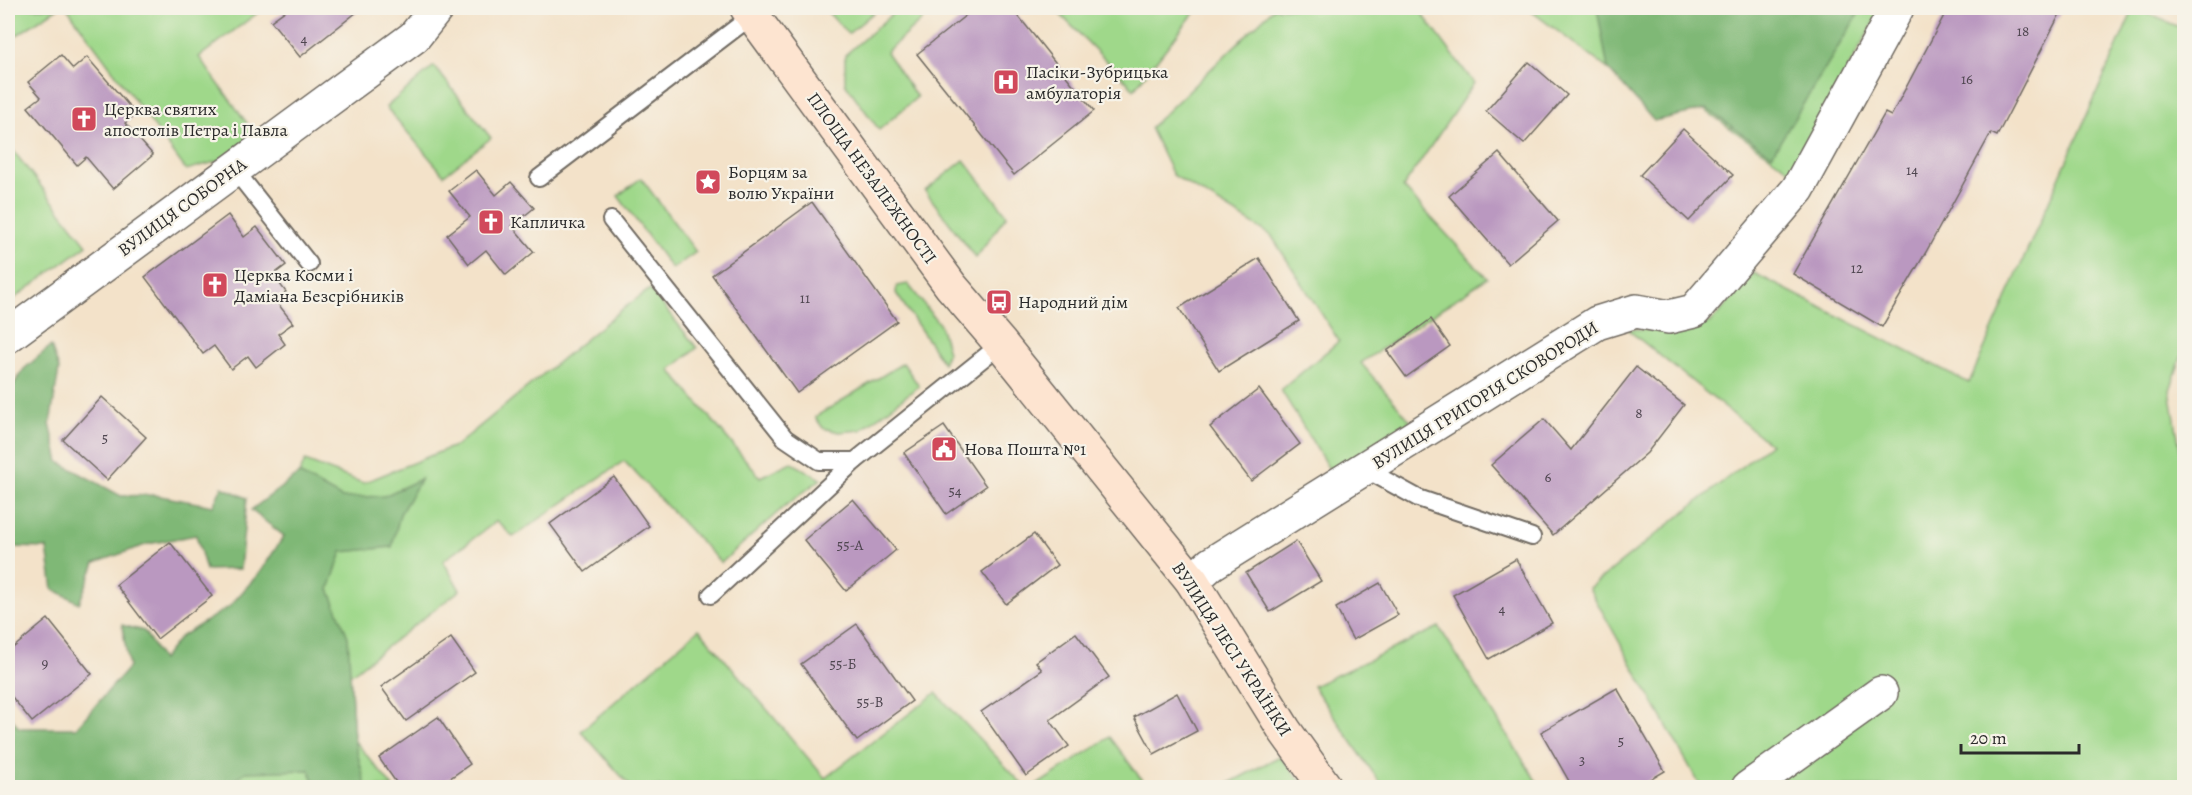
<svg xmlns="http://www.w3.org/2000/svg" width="2192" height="795" font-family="Alegreya,serif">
  <rect width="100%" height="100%" fill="#f7f3e8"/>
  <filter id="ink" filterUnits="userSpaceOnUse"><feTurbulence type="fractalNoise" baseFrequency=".0167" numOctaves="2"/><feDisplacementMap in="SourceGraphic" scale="12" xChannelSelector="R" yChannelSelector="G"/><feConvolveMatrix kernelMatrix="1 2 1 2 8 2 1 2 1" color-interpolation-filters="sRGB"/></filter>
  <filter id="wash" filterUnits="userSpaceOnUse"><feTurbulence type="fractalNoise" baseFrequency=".008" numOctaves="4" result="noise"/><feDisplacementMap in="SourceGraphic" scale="24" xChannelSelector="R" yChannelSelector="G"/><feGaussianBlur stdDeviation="1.35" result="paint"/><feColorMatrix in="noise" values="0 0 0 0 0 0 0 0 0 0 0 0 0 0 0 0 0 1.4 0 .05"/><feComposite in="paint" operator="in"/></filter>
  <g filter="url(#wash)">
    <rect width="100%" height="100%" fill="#f3e2c9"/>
    <!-- green -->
    <g fill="#9fd88a" stroke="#65825a" stroke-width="1.5">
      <path d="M8 8H58L8 41Z"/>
      <path d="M67 8H264L199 57 252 130 237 156 186 170Z"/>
      <path d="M824 8H879L848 34Z"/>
      <path d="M899 8H935L886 52 917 97 879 130 845 83V55Z"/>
      <path d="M1054 8H1198L1134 89Z"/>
      <path d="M1274 8H1418L1474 83 1403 187 1487 278 1361 363 1414 425 1332 474 1281 390 1339 341 1271 235 1173 175 1150 128Z"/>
      <path d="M1527 8H1882L1791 171 1679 92 1608 69Z"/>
      <path d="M2134 8 2184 29V349L2170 390 2184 473V787H1701L1589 588 1770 444 1627 329 1681 330 1711 322 1754 273 1969 383Z"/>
      <path d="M434 66 491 138 444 175 386 107Z"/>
      <path d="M8 144 87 245 8 303V143Z"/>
      <path d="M964 160 1007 215 976 258 925 191Z"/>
      <path d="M641 178 696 252 672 269 618 196Z"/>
      <path d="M908 284 940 325 948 352 943 363 896 293 897 286Z"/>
      <path d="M650 289 697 348 670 370 760 477 791 462 821 479 785 506 721 563 624 461 513 537 497 521 443 561 460 590 350 675 354 740 393 787 69 788 302 587 299 474 305 461 363 483 457 445 620 311Z"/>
      <path d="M903 363 919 386 861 430 839 432 823 428 815 417Z"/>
      <path d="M1439 627 1540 787H1383L1313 686Z"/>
      <path d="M699 629 825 778 936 693 1025 787H631L581 731Z"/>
      <path d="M1110 737 1147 787H1034Z"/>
      <path d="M1280 756 1305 787H1222Z"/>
    </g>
    <!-- forest -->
    <g fill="#7fb876" stroke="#557250" stroke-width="1.5">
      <path d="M1597 8H1862L1772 155 1707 109 1654 121 1608 69Z"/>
      <path d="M51 346 59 369 50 424 59 462 121 496 155 495 213 506 222 487 247 498 240 569 206 570 196 535 148 544 95 563 79 603 53 589 47 548 14 547 8 541V393L24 369Z"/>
      <path d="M299 474 342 498 384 496 421 479 400 514 392 547 342 552 329 589 348 637 354 740 366 787H314L310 770 246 772 224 787H8V713L19 728H76L129 667 122 625 144 631 162 660 180 637 229 607 261 571 284 536 251 510Z"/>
    </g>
    <g id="blocks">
      <!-- building -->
      <g fill="#ba98c0">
        <path d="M289 8H362L300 57 271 21Z"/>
        <path d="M975 8H1012L1094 111 1014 175 917 54Z"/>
        <path d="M1948 8H2063L1997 136 1991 133 1926 252 1882 327 1793 274 1885 113 1891 116Z"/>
        <path d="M61 55 73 69 87 57 136 114 125 123 153 155 113 189 86 157 77 165 28 107 41 97 28 82Z"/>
        <path d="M1529 62 1567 95 1524 144 1486 111Z"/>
        <path d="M1683 129 1733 175 1689 221 1640 175Z"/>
        <path d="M1499 153 1558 221 1508 264 1449 196Z"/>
        <path d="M476 170 496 195 511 182 534 208 512 226 534 252 506 275 486 250 469 264 447 235 470 217 449 191Z"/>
        <path d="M812 202 897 321 797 393 712 275Z"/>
        <path d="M228 215 244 237 257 227 286 265 273 275 286 292 275 300 293 323 278 334 285 344 256 367 248 356 231 369 214 346 203 354 145 277Z"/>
        <path d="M1259 258 1299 321 1219 371 1179 308Z"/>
        <path d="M1431 319 1450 346 1406 377 1387 351Z"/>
        <path d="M1636 367 1684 405 1647 453 1553 535 1491 465 1544 419 1571 450Z"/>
        <path d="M1259 389 1300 444 1251 481 1210 427Z"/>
        <path d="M102 397 146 437 107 480 63 440Z"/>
        <path d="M944 426 986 486 946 514 904 453Z"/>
        <path d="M614 477 649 526 585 572 550 524Z"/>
        <path d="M853 499 896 550 846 591 804 540Z"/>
        <path d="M1034 534 1057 565 1006 604 982 572Z"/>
        <path d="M1296 541 1321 581 1270 612 1246 573Z"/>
        <path d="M170 542 212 596 157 639 116 585Z"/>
        <path d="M1516 559 1552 623 1489 659 1453 595Z"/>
        <path d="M1380 583 1398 615 1353 640 1336 608Z"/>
        <path d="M48 619 92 674 32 722 8 692V652Z"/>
        <path d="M857 624 912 701 857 741 801 664Z"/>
        <path d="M1076 633 1109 677 1050 720 1069 746 1026 776 981 712 1042 670 1036 662Z"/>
        <path d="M451 638 475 672 406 721 381 687Z"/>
        <path d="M1617 688 1665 771 1636 788H1573L1541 732Z"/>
        <path d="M1177 693 1197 731 1154 754 1134 717Z"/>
        <path d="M438 717 470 764 436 788H400L379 758Z"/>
      </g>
    </g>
  </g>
  <g filter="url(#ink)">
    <use href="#blocks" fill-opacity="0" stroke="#716b62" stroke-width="1.5"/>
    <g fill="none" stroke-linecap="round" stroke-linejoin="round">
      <defs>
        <g id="lane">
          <path d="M234 169 309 264"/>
          <path d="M539 178 753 15"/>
          <path d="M611 220 785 438 819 461H855"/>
          <path d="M1365 469 1418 498 1532 537"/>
          <path d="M711 595 855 461 1001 344"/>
        </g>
        <g id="street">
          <path d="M8 336 414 37 437 8"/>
          <path d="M1192 581 1211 564 1597 323 1636 311 1669 317 1694 311 1798 189 1897 8"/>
          <path d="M1748 788 1881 693"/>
        </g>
        <path id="secondary" d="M747 8 951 286 1001 344 1192 581 1285 731 1326 788"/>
      </defs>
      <!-- lane casing -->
      <use href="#lane" stroke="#716b62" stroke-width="20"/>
      <!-- street casing -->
      <use href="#street" stroke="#716b62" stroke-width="36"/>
      <!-- secondary casing -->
      <use href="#secondary" stroke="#716b62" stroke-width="36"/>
      <!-- lane -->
      <use href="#lane" stroke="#fff" stroke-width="16"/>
      <!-- street -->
      <use href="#street" stroke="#fff" stroke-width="33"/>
      <!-- secondary -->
      <use href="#secondary" stroke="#fde4d0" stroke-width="33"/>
    </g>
  </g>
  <!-- icons -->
  <defs>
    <symbol id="hospital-square" viewBox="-11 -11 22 22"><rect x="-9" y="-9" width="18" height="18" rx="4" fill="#d1495b" stroke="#f7f3e8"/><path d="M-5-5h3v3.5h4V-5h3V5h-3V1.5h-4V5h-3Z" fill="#fff"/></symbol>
    <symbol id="church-square" viewBox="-11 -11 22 22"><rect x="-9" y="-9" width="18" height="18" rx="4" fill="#d1495b" stroke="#f7f3e8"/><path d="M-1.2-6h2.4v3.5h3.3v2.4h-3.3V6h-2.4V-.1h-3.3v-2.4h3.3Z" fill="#fff"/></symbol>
    <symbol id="sight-square" viewBox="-11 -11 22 22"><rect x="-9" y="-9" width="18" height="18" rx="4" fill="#d1495b" stroke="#f7f3e8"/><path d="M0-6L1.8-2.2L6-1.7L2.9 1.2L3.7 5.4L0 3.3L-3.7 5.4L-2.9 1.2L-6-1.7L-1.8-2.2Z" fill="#fff"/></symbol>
    <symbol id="bus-square" viewBox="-11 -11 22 22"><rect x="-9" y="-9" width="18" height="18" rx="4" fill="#d1495b" stroke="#f7f3e8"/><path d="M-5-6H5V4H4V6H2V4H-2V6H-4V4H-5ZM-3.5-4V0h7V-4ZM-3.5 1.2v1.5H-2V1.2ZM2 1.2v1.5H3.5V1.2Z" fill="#fff"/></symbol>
    <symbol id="civic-square" viewBox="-11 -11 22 22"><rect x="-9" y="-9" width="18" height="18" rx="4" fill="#d1495b" stroke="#f7f3e8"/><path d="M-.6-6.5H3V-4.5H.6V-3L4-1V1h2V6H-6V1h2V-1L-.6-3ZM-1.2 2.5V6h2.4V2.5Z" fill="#fff"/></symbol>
  </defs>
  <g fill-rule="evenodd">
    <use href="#hospital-square" x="991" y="67" width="30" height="30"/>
    <use href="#church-square" x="69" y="104" width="30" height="30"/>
    <use href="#sight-square" x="693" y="167" width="30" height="30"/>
    <use href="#church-square" x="476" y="207" width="30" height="30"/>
    <use href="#church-square" x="200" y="270" width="30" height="30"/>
    <use href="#bus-square" x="984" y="287" width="30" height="30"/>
    <use href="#civic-square" x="929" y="434" width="30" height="30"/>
  </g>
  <g text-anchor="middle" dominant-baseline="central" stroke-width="4.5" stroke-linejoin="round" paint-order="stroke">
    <!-- number labels -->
    <g font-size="15" fill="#4f4650">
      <text x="2023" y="31">18</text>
      <text x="304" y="39">4</text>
      <text x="1967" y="79">16</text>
      <text x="1912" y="170">14</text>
      <text x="1857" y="268">12</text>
      <text x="805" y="298">11</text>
      <text x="1639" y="413">8</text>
      <text x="105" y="438">5</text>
      <text x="1548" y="477">6</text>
      <text x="955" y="491">54</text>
      <text x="850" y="545">55-А</text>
      <text x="1502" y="609">4</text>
      <text x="45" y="663">9</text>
      <text x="843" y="664">55-Б</text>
      <text x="870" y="702">55-В</text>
      <text x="1621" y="741">5</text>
      <text x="1582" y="760">3</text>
    </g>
    <!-- poi labels -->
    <g font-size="18" fill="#2b2b2b" stroke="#f7f3e8" text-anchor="start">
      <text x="1026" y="72">Пасіки-Зубрицька<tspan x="1026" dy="21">амбулаторія</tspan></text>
      <text x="104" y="109">Церква святих<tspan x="104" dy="21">апостолів Петра і Павла</tspan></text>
      <text x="728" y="172">Борцям за<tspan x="728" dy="21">волю України</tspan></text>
      <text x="510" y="222">Капличка</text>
      <text x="234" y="275">Церква Косми і<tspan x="234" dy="21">Даміана Безсрібників</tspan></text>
      <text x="1018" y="302">Народний дім</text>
      <text x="964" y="449">Нова Пошта №1</text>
    </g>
    <!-- street labels -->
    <g font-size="18" fill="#2b2b2b" stroke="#f7f3e8">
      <text transform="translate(872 178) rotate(54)">ПЛОЩА НЕЗАЛЕЖНОСТІ</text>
      <text transform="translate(182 207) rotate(-36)">ВУЛИЦЯ СОБОРНА</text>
      <text transform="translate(1485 395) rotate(-32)">ВУЛИЦЯ ГРИГОРІЯ СКОВОРОДИ</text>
      <text transform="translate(1232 649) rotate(57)">ВУЛИЦЯ ЛЕСІ УКРАЇНКИ</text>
    </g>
  </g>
  <!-- margin -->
  <rect width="2192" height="795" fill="none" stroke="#f7f3e8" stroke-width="30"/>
  <!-- scale -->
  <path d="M1961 744v9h118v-9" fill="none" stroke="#2b2b2b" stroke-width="3"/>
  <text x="1970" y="744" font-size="18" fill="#2b2b2b" stroke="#f7f3e8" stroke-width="4.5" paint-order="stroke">20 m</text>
</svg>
